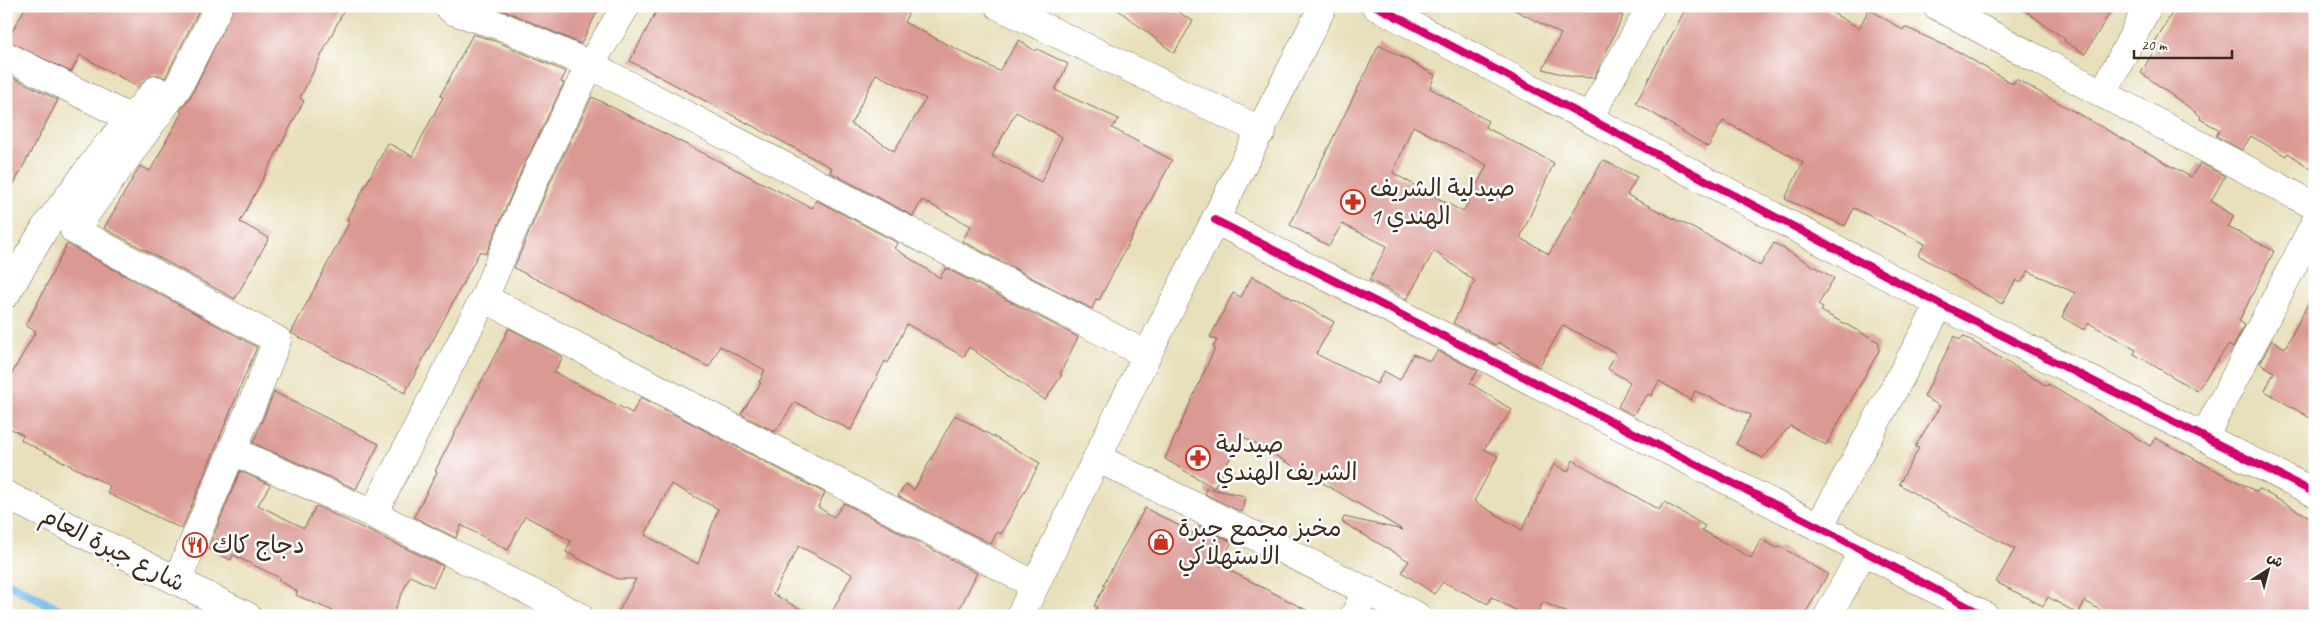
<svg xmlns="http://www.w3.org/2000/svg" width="2321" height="622" font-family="Caveat,'Playpen Sans Arabic',sans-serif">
  <rect width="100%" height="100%" fill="#fff"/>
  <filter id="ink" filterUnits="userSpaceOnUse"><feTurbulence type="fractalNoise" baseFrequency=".02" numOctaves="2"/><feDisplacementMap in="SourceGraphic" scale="10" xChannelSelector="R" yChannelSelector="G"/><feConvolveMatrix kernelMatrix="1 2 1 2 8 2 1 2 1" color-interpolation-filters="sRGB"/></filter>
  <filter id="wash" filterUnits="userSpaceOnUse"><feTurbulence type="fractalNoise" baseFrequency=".0096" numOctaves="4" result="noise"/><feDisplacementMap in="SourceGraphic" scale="20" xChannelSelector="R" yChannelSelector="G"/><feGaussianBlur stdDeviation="1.12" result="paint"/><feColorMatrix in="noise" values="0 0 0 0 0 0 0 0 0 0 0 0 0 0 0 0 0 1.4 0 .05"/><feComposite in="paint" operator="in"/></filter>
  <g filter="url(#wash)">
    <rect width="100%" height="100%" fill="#e8e0bb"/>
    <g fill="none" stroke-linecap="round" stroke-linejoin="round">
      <!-- stream -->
      <path stroke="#77bbed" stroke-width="10" d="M6 582 71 616"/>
    </g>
    <g id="blocks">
      <!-- building -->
      <g fill="#db9993" fill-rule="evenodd">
        <path d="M26 6H201L165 78 159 75H151L138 87 80 55 71 72 7 41Z"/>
        <path d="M234 6H346L300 98 304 101 240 222 269 238 235 299 104 228 140 166 150 171 182 112 180 111 192 94Z"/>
        <path d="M490 6H600L581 44 510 13Z"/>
        <path d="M659 6H912L904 22 999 71 1019 40 1035 51 1037 49 1068 64 1055 90 1119 119 1112 128 1172 160 1099 300 1096 299 1092 309 962 241 971 226 922 200 913 216 830 172 832 168 630 61ZM876 74 926 99 894 151 851 124ZM1016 112 1062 137 1041 182 992 156Z"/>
        <path d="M1113 6H1168L1193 21 1174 53Z"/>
        <path d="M1507 6H1605L1623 16 1594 78 1573 77 1543 69 1561 34Z"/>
        <path d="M1687 6H1820L1859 28 1869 9 1903 30 1905 27 1957 51 2013 84 2016 79 2191 177 2200 163 2225 176 2211 201 2234 216 2228 227 2274 251 2239 321 2245 325 2233 348 2228 345 2197 391 2134 354 2136 350 2089 323 2084 330 2062 317 2075 293 2028 271 2021 283 2016 280 2002 304 1918 255 1925 244 1854 208 1845 226 1785 199 1803 162 1723 121 1708 147 1636 103Z"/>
        <path d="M2018 6H2114L2085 54 2064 41 2065 39Z"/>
        <path d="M2176 6H2315V172L2288 153 2286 156 2251 136 2242 150 2216 136 2220 130 2200 119 2201 116 2141 73 2158 44 2155 42Z"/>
        <path d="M473 34 498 42 566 72 561 82 564 83 524 165 486 254 480 251 405 393 291 333 350 221 347 220 388 143 412 156 443 97 440 96Z"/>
        <path d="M1379 45 1435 75 1430 88 1488 121 1485 127 1554 163 1520 238 1549 254 1603 160 1637 177 1627 195 1720 242 1760 266 1774 243 1834 278 1818 305 1823 308 1821 311 1879 342V351L1826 445 1790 426 1763 458 1736 444 1751 415 1695 391 1691 400 1659 381 1651 396 1648 394 1633 415 1618 407 1630 382 1608 369 1616 353 1563 325 1539 367 1498 342 1496 345 1453 323 1475 281 1434 251 1407 299 1369 280 1387 246 1342 224 1329 246 1290 225ZM1413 126 1487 165 1463 212 1393 173Z"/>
        <path d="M6 74 58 100 6 199Z"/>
        <path d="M592 97 812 208 816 200 898 243 894 248 940 278 946 268 1078 337 1060 374 1062 375 1045 400 969 347 964 357 907 324 888 363 885 361 851 430 795 402 775 432 741 414 761 383 759 382 765 370 720 346 709 367 514 268 552 178Z"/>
        <path d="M67 244 257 347 182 529 107 493 110 486 21 440 23 435 6 426V384L36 331 26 326Z"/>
        <path d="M1252 276 1334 322 1316 354 1377 384 1384 371 1400 380 1413 354 1430 361 1438 351 1478 371 1470 383 1512 410 1484 449 1498 456 1474 501 1522 530 1554 464 1568 472 1573 460 1659 510 1664 502 1705 526 1702 530 1751 558 1761 539 1777 548 1781 547 1828 574 1804 616H1574L1543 602 1536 616H1526L1491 597 1488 604 1443 582 1434 594 1402 572 1409 561 1342 522 1344 517 1403 530 1242 436 1214 488 1165 459 1215 348 1213 347 1217 340 1210 337 1233 293 1241 297Z"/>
        <path d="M2315 290V421L2265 391 2274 372 2260 363 2272 340 2285 348Z"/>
        <path d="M509 328 563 357 554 372 632 413 641 397 825 493 818 507 834 517 844 503 977 573 956 616H830L852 574 799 546 773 594 813 616H616L636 579H618L566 552 571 541 525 516 508 550 461 525 456 538 414 517 437 472 435 471ZM671 484 718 509 698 564 645 535Z"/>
        <path d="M1954 336 1960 340 1963 336 2047 386 2048 384 2150 446 2155 438 2257 492 2259 489 2315 520V616H2110L2085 601 2078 614 2048 597 2043 606 1996 582 2015 549 1950 515 1899 484 1919 448 1915 447 1940 406 1924 397Z"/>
        <path d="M274 392 379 444 356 489 253 443Z"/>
        <path d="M955 415 1040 463 1001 534 997 532 991 544 898 496 906 484 914 490Z"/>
        <path d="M240 471 270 485 258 505 304 528 316 506 443 566 433 587 410 576 392 616H344L296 595 297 591 278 580 280 578 233 555 231 560 208 549Z"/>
        <path d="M1206 488 1245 496 1242 512 1205 494Z"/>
        <path d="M1145 508 1197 535 1199 526 1232 542 1219 565 1318 616H1092L1097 607 1094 606 1105 586 1103 585Z"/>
      </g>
    </g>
  </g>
  <g filter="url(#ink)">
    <use href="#blocks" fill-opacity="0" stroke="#786a55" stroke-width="1"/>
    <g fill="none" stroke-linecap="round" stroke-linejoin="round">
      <defs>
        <g id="street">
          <path d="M448 6 453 11 504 27 590 65 1147 355"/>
          <path d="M999 6 1262 131"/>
          <path d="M1376 6 1940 304 2315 493"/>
          <path d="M1937 6 2315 206"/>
          <path d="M6 56 131 119"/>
          <path d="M2103 94 2148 6"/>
          <path d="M1589 118 1651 6"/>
          <path d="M1215 220 1819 527 1985 616"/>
          <path d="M6 294 45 228 105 148 156 90"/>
          <path d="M484 298 1035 585"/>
          <path d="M2204 437 2315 223"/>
          <path d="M233 451 373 514 579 616"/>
          <path d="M1097 458 1417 616"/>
          <path d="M373 514 484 298 538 171 590 65 626 6"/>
          <path d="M1819 527 1940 304"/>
          <path d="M177 581 257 392 277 340 74 230 178 87 219 6"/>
          <path d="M1354 616 1367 590"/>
          <path d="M1828 616 1863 551"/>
        </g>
        <g id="secondary">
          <path d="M6 495 247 616"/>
          <path d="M1020 616 1147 355 1323 6"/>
        </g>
      </defs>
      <!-- street casing -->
      <use href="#street" stroke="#786a55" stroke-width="29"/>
      <!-- secondary casing -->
      <use href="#secondary" stroke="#786a55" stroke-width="29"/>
      <!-- street -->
      <use href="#street" stroke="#fff" stroke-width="28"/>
      <!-- secondary -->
      <use href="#secondary" stroke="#fff" stroke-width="28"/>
      <defs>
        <g id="cycleway">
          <path d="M1376 6 1940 304 2315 493"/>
          <path d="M1215 220 1819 527 1985 616"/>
        </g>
      </defs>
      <!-- cycleway casing -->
      <use href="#cycleway" stroke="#fff" stroke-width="11"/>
      <!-- cycleway -->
      <use href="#cycleway" stroke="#d6006c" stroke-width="8"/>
    </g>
  </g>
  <!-- icons -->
  <defs>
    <symbol id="pharmacy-ring" viewBox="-11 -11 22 22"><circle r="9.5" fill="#fff" stroke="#c8321e" stroke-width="1.5"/><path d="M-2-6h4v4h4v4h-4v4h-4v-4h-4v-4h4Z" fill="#c8321e"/></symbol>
    <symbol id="shop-ring" viewBox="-11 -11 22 22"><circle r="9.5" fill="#fff" stroke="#c8321e" stroke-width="1.5"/><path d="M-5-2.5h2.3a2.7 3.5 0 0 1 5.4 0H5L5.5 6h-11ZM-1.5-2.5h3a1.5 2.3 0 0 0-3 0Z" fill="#c8321e"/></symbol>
    <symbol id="restaurant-ring" viewBox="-11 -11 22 22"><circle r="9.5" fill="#fff" stroke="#c8321e" stroke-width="1.5"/><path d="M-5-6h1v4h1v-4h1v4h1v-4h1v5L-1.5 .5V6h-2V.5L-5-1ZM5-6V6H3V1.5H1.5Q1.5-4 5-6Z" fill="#c8321e"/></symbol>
  </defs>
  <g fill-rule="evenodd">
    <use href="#pharmacy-ring" x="1339" y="188" width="28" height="28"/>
    <use href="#pharmacy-ring" x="1184" y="444" width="28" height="28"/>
    <use href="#shop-ring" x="1147" y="528" width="28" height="28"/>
    <use href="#restaurant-ring" x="181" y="531" width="28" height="28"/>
  </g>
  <g text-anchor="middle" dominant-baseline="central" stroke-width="5" stroke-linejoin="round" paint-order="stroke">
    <!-- poi labels -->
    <g font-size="24" fill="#3b2a1e" stroke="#fff" text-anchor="start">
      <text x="1370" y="188">صيدلية الشريف<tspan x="1370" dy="28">الهندي 1</tspan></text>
      <text x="1216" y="444">صيدلية<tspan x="1216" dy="28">الشريف الهندي</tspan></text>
      <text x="1178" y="528">مخبز مجمع جبرة<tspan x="1178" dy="28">الاستهلاكي</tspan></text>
      <text x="212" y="545">دجاج كاك</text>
    </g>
    <!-- street labels -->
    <g font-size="24" fill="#3b2a1e" stroke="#fff">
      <text transform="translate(113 549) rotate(27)">شارع جبرة العام</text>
    </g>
  </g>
  <!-- margin -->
  <rect width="2321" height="622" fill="none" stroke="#fff" stroke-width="25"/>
  <!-- north arrow -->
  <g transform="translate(2268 570) rotate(36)" stroke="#ffffff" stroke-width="4" paint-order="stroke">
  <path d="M0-4L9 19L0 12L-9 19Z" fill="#3b2a1e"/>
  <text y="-8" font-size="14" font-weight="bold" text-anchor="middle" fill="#3b2a1e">ش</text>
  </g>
  <!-- scale -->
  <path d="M2134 50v8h98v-8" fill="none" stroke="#3b2a1e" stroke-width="2.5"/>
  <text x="2141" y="50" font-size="15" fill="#3b2a1e" stroke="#ffffff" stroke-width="4" paint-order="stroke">20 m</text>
</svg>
